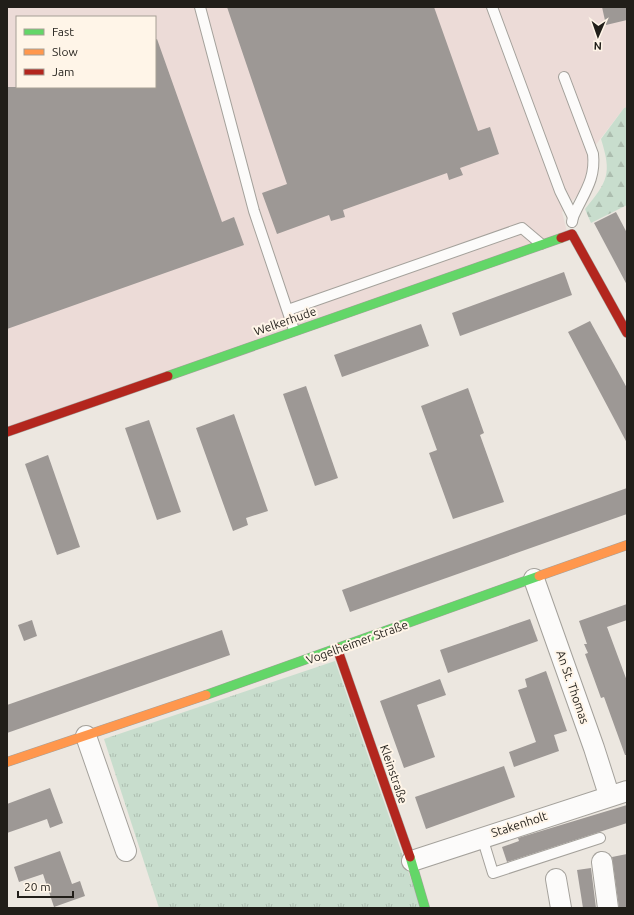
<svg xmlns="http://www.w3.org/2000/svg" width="634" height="915" font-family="Ubuntu,sans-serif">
  <defs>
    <pattern id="grass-tufts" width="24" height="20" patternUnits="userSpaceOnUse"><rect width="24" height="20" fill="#c8ddcd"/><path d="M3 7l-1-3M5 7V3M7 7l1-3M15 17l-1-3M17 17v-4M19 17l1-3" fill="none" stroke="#acbdaf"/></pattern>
    <pattern id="forest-firs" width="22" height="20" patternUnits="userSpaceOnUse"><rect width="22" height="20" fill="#c8ddcd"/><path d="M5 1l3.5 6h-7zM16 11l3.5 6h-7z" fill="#acbdaf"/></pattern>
  </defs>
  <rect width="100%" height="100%" fill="#ece7e0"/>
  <!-- commercial -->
  <path fill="#ecdbd7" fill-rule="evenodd" d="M7 7H627V107L624 108 591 151V174L584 188 562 212 567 232 7 428ZM17 17H155V87H17Z"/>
  <!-- grass -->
  <path fill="url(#grass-tufts)" d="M335 661 421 908H159L104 739Z"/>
  <!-- forest -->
  <path fill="url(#forest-firs)" d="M627 107V205L591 223 585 209C608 181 612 174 601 139L624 108Z"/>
  <!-- building -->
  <g fill="#9d9895">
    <path d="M227 7H434L478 131 490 127 499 154 460 168 463 175 449 180 447 173 343 210 345 217 331 221 329 215 277 234 262 193 287 184Z"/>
    <path d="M602 7H627V20L606 25Z"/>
    <path d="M157 39 222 222 234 217 244 245 7 329V87H155V40Z"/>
    <path d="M616 212 627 233V285L594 223Z"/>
    <path d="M564 272 572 295 460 336 452 313Z"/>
    <path d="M590 321 627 388V443L568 332Z"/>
    <path d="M421 324 429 346 342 377 334 355Z"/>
    <path d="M306 386 338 478 315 486 283 394Z"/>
    <path d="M468 388 484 433 480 435 504 502 453 519 429 453 437 450 421 406Z"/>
    <path d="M234 414 268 511 246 518 248 525 233 531 196 428Z"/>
    <path d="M149 420 181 512 157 520 125 428Z"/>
    <path d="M48 455 80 547 57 555 25 464Z"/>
    <path d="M627 488V514L350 612 342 590Z"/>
    <path d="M627 604V620L607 627 627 681V755H625L604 697 601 698 585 654 588 653 584 644H587L579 621Z"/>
    <path d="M530 619 538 641 448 673 440 650Z"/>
    <path d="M32 620 37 636 24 641 18 625Z"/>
    <path d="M222 630 230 655 7 733V705Z"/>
    <path d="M546 671 567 731 554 735 559 751 514 767 509 752 536 742 518 690 527 687 525 679Z"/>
    <path d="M440 679 446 695 417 705 435 757 404 768 380 701Z"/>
    <path d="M504 766 515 797 426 829 415 797Z"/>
    <path d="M50 788 63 823 50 828 47 819 7 833V804Z"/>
    <path d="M627 805V823L507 862 502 847 519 841 518 838Z"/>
    <path d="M60 851 72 884 80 881 85 896 54 907 43 874 19 882 14 867Z"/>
    <path d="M627 854V908H619L612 857Z"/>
    <path d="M591 868 596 908H583L577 870Z"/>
  </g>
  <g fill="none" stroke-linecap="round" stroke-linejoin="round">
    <defs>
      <g id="lane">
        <path d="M200 7 254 211 294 330"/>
        <path d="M492 7 560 191 573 217"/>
        <path d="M564 77 593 154C596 180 583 194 573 217L572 222"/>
        <path d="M288 310 522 228 541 244"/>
        <path d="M482 837 493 873 600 838"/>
      </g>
      <g id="street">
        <path d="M534 579 594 748 609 795"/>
        <path d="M86 736 126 851"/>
        <path d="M412 861 627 791"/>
        <path d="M602 862 608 908"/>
        <path d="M556 879 561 908"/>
      </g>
      <g id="fast">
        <path d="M168 376 561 238"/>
        <path d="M206 695 539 576"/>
        <path d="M410 857 425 908"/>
      </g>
      <g id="slow">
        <path d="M539 576 627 545"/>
        <path d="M7 762 206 695"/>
      </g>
      <g id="jam">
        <path d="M561 238 572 234 627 333"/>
        <path d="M7 432 168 376"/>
        <path d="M337 648 410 857"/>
      </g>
    </defs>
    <!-- lane casing -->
    <use href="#lane" stroke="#a4a19b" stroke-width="12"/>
    <!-- street casing -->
    <use href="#street" stroke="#a4a19b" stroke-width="22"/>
    <!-- fast casing -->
    <use href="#fast" stroke="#a4a19b" stroke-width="10"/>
    <!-- slow casing -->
    <use href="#slow" stroke="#a4a19b" stroke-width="10"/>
    <!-- jam casing -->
    <use href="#jam" stroke="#a4a19b" stroke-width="10"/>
    <!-- lane -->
    <use href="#lane" stroke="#fcfbfa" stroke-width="10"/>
    <!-- street -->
    <use href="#street" stroke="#fcfbfa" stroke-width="20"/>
    <!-- fast -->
    <use href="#fast" stroke="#63d668" stroke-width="9"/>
    <!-- slow -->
    <use href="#slow" stroke="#ff974d" stroke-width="9"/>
    <!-- jam -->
    <use href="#jam" stroke="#b3261e" stroke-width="9"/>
  </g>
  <g text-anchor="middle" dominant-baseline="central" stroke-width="4" stroke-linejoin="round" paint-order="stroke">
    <!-- street labels -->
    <g font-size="12" fill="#211e19" stroke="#fff5e8">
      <text transform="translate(285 321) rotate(-19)">Welkerhude</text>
      <text transform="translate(357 642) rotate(-20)">Vogelheimer Straße</text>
      <text transform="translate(573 687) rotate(71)">An St. Thomas</text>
      <text transform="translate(394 774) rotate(71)">Kleinstraße</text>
      <text transform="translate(519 824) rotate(-18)">Stakenholt</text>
    </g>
  </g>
  <!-- border -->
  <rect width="634" height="915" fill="none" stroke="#211e19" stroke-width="16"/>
  <!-- legend -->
  <rect x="16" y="16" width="140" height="72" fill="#fff5e8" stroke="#a69f95"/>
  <rect x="24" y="29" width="20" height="6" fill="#63d668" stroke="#a69f95"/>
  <text x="52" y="36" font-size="12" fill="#211e19">Fast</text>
  <rect x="24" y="49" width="20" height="6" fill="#ff974d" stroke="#a69f95"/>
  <text x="52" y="56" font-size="12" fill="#211e19">Slow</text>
  <rect x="24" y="69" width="20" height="6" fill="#b3261e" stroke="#a69f95"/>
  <text x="52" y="76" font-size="12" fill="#211e19">Jam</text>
  <!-- north arrow -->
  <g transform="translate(598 36) rotate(182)" stroke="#fff5e8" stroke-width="3" paint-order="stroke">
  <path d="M0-3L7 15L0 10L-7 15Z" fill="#211e19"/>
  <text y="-6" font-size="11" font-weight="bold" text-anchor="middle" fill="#211e19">N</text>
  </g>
  <!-- scale -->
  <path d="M18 891v6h55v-6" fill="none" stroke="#211e19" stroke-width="2"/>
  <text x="24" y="891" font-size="12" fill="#211e19" stroke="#fff5e8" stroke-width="3" paint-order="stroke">20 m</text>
</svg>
